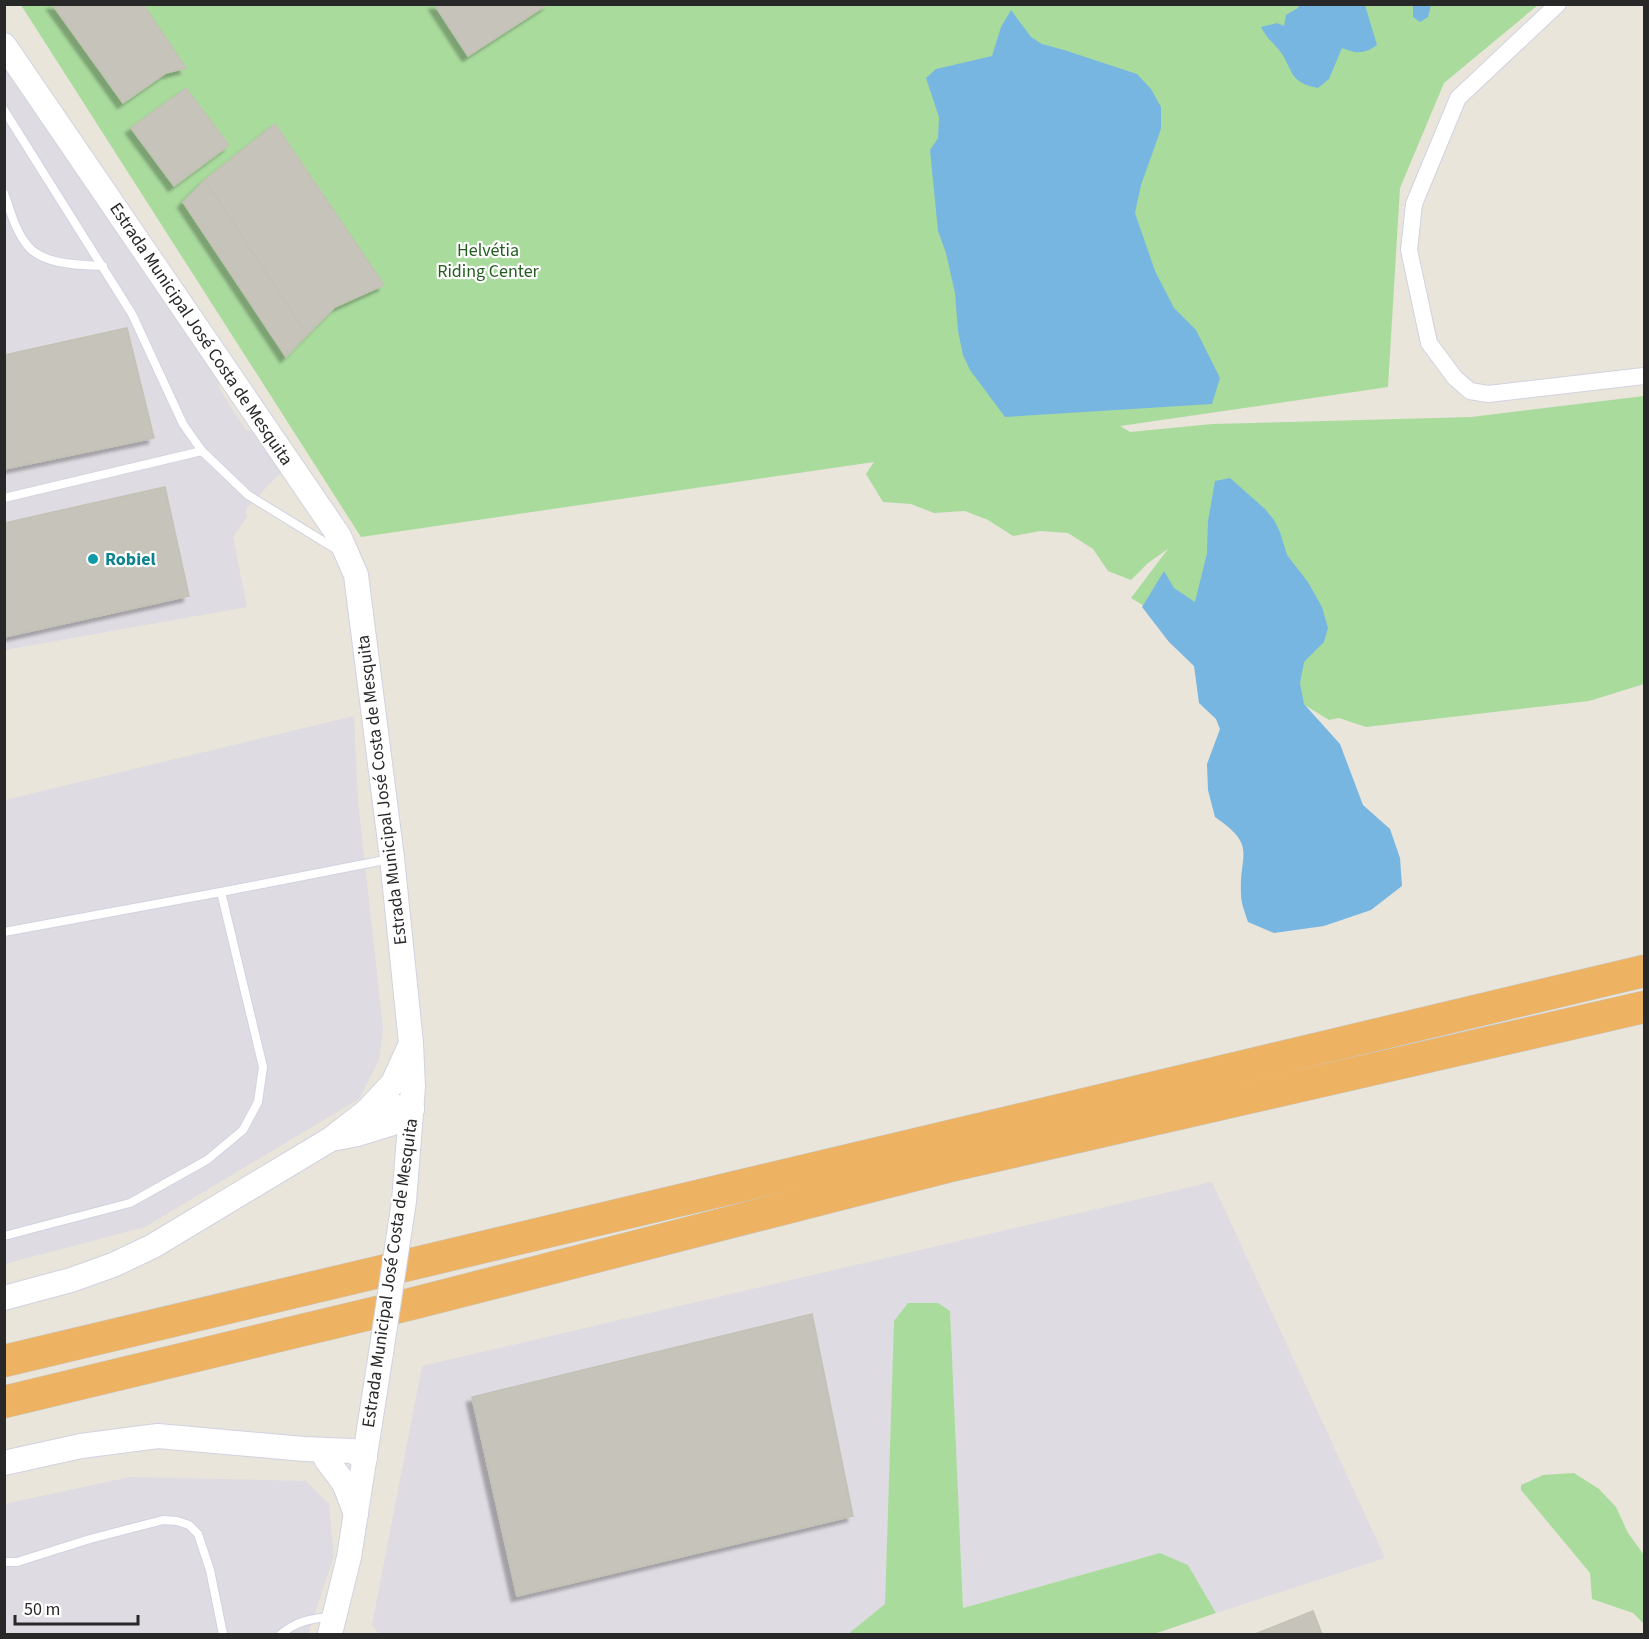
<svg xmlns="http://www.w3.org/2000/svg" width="1649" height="1639" font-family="'Source Sans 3',sans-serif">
  <defs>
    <filter id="shadow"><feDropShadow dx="-5.5" dy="5.5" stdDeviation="1.5" flood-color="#0004"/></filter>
  </defs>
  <rect width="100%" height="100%" fill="#e9e5db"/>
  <!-- industrial -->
  <g fill="#dedbe2">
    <path d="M4 61 220 379 218 387 246 430 256 432 283 470 246 509 247 517 233 537 247 607 5 650Z"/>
    <path d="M354 716 358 802 383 1029 379 1060 359 1099 145 1227 5 1264V800Z"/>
    <path d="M1212 1182 1385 1558 1216 1613 1188 1565 1160 1553 963 1608 950 1311 908 1303 894 1322 885 1604 848 1634H379L372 1625 422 1366Z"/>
    <path d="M130 1477 306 1481 329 1504 334 1556 308 1634H5L4 1504Z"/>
  </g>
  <!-- green -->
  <g fill="#a9db9d">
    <path d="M21 5H1538L1444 83 1400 188 1388 387 1120 426 1130 432 1212 424 1471 417 1644 396V684L1589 701 1366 727 1339 718 1329 720 1131 598 1168 549 1148 563 1131 580 1108 571 1093 549 1068 533 1040 531 1013 536 988 520 965 511 934 513 911 504 883 502 866 474 874 462 361 537Z"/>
    <path d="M908 1303H938L950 1311 963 1608 1160 1553 1188 1565 1216 1613 1154 1634H848L885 1604 894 1321Z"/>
    <path d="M1574 1473 1599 1489 1616 1507 1628 1533 1644 1555V1624L1633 1613 1592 1599 1590 1573 1521 1490V1485L1543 1475Z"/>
  </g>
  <!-- water -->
  <g fill="#78b6e2">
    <path d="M1299 5H1365L1377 45C1365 54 1356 54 1342 48L1329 79 1318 88C1287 82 1294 69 1279 50 1272 42 1266 37 1261 27L1277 23 1284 26 1286 15 1298 8Z"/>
    <path d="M1413 5H1431L1428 17 1420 22 1413 17Z"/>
    <path d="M1011 10 1031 37 1042 44 1064 50 1137 74 1151 89 1161 107V129L1141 185 1135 213 1155 271 1174 308 1196 330 1220 378 1212 404 1005 417 970 370 963 355 958 331 955 293 946 253 938 231 930 150 938 138 939 117 926 78 936 69 992 56 1001 27Z"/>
    <path d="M1230 478 1265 509 1274 520 1280 532 1287 555 1308 582 1322 607 1328 628 1324 642 1304 662 1300 683 1304 704 1340 744 1363 805 1390 829 1400 858 1402 886 1371 910 1324 926 1274 933 1248 922C1245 913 1241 903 1241 894 1239 852 1258 847 1215 817L1208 790 1207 764 1220 729 1216 719 1199 703 1194 666 1169 642 1142 607 1164 571 1174 588 1195 602 1207 553 1208 521 1215 481Z"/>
  </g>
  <!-- building -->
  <g fill="#c5c3ba" stroke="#c4c1b5" stroke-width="1.5" filter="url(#shadow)">
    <path d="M52 4H143L186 68 166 73 123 103Z"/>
    <path d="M434 4H548L468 56Z"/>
    <path d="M186 88 229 145 174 186 131 128Z"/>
    <path d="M275 124 384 285 335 307 307 335 205 180Z"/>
    <path d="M205 180 307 335 286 357 183 202Z"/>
    <path d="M127 328 154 438 4 469V355Z"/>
    <path d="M165 487 189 596 4 637V523Z"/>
    <path d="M812 1314 853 1516 517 1596 472 1397Z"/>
    <path d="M1313 1611 1322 1634H1255Z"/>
  </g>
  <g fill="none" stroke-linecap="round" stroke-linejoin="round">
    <defs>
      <g id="service">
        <path d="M4 110 132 314 183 424 202 451 248 495 339 551"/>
        <path d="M4 193C10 210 15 230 27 245 42 265 80 265 103 266"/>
        <path d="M4 498 202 451"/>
        <path d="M4 932 221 892 390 859"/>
        <path d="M4 1236 130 1203 207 1160 243 1130 258 1102 263 1067 221 892"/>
        <path d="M4 1562H17L90 1539 163 1520 177 1521 189 1525 198 1534 210 1570 223 1634"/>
        <path d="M281 1634C297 1621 312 1618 333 1617"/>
      </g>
      <path id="minor" d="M1558 4 1458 98 1414 204 1409 250 1429 343 1455 378 1470 391 1488 394 1644 376"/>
      <g id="secondary">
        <path d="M4 45 339 536 356 575 392 858 411 1043 413 1087 404 1201"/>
        <path d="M367 1111 393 1083 409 1048"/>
        <path d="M337 1138 357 1134 393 1123 412 1109"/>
        <path d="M4 1298 71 1280 113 1265 153 1246 331 1139 367 1111 392 1106 412 1109"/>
        <path d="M326 1459 344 1483 356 1514"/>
        <path d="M4 1463 81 1446 158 1436 304 1449 352 1451 365 1458"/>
        <path d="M330 1634 349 1557 381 1353"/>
      </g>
      <g id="motorway">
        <path d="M4 1361 1644 971"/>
        <path d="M4 1402 411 1304 946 1167 1644 1007"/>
      </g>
    </defs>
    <!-- service casing -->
    <use href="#service" stroke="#d1d2e0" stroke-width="10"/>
    <!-- minor casing -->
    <use href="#minor" stroke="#d1d2e0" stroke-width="18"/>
    <!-- secondary casing -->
    <use href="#secondary" stroke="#d1d2e0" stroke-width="26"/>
    <!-- motorway casing -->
    <use href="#motorway" stroke="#c7c7c7" stroke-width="33"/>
    <!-- service -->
    <use href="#service" stroke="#fff" stroke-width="8"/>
    <!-- minor -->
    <use href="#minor" stroke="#fff" stroke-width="16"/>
    <!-- secondary -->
    <use href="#secondary" stroke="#fff" stroke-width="24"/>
    <!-- motorway -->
    <use href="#motorway" stroke="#eeb362" stroke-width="32"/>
    <defs>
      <path id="secondary-bridge" d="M381 1353 404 1201"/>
    </defs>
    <!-- secondary-bridge casing -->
    <use href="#secondary-bridge" stroke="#d1d2e0" stroke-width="26" stroke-linecap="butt"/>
    <!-- secondary-bridge -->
    <use href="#secondary-bridge" stroke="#fff" stroke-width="24"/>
  </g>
  <!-- markers -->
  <circle fill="#0f9aa8" stroke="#fff" stroke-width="2" cx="93" cy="559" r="6"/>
  <g text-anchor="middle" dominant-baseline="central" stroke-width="4.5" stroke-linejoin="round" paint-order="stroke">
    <!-- park labels -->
    <g font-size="18" fill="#245d20" stroke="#fff">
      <text x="488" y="250">Helvétia<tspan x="488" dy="21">Riding Center</tspan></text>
    </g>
    <!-- street labels -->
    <g font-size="18" fill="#282828" stroke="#fff">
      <text transform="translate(201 334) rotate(56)">Estrada Municipal José Costa de Mesquita</text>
      <text transform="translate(382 790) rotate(-97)">Estrada Municipal José Costa de Mesquita</text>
      <text transform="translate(390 1273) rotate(-82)">Estrada Municipal José Costa de Mesquita</text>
    </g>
    <!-- culture labels -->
    <g font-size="18" font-weight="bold" fill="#0d838f" stroke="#fff" text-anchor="start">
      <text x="105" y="559">Robiel</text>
    </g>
  </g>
  <!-- border -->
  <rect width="1649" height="1639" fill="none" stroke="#282828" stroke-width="12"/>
  <!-- scale -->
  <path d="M15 1615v9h123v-9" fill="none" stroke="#282828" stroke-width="3"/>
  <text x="24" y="1615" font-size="18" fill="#282828" stroke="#ffffff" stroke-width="4.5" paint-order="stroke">50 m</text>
</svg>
